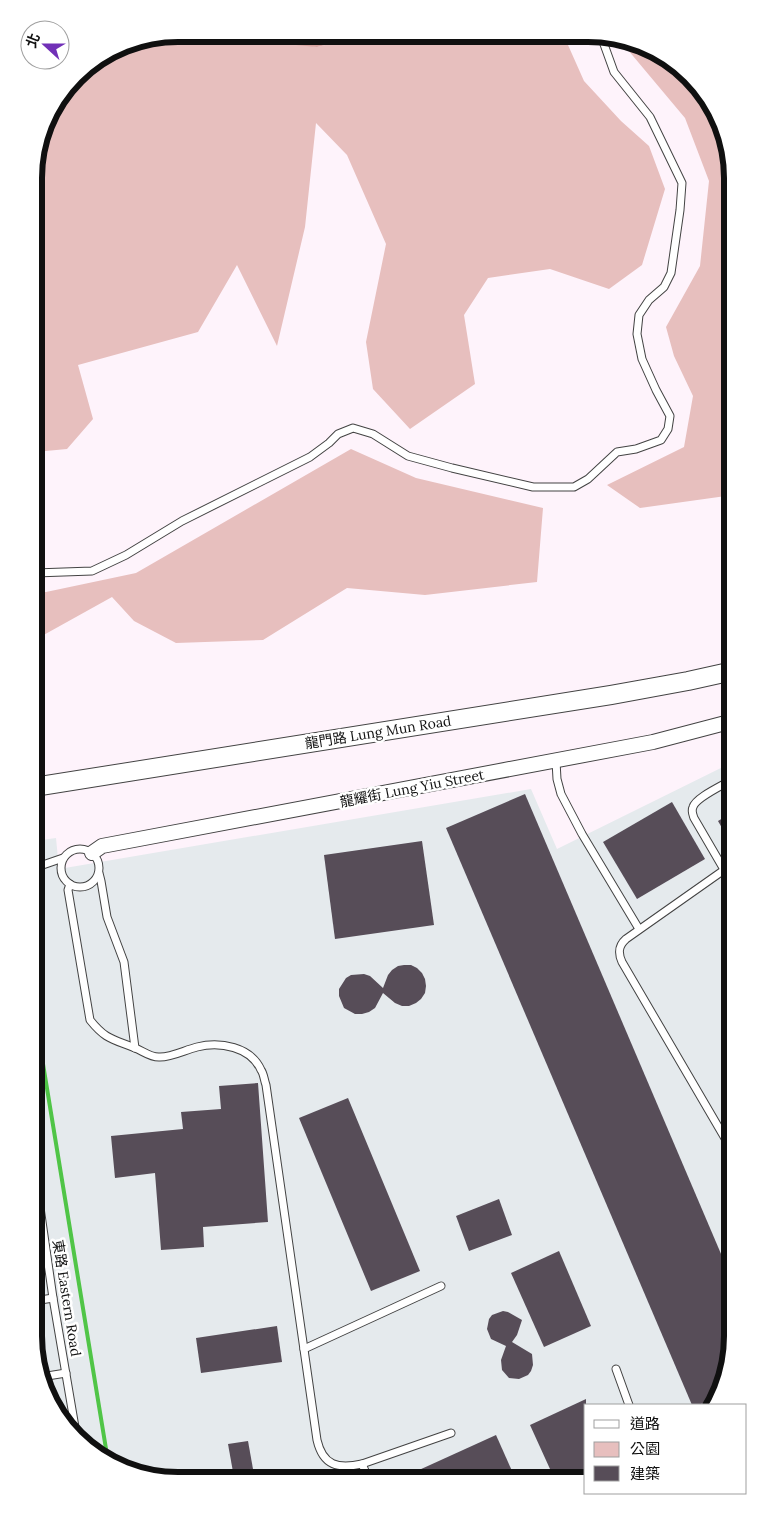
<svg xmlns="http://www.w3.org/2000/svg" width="767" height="1514" font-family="Lora,'Noto Sans TC',serif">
  <rect width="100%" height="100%" fill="#fef3fb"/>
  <!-- industrial -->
  <path fill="#e5eaed" d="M733 762V1345L710 1405H586V1480L160 1479 83 1444 41 1381 34 1335V841L56 838 59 869 531 789 557 849Z"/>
  <!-- green -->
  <g fill="#e7bfbe">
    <path d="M179 34H266V36L317 47 346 40 376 39 386 35 564 36 584 81 621 121 649 146 665 189 642 265 609 289 550 269 488 278 464 315 475 384 410 429 373 389 366 342 386 244 347 155 316 123 305 227 277 346 237 265 198 332 78 365 93 419 67 449 35 452V160L49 114 83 70 124 45Z"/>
    <path d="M624 41 684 70 726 133 733 179V495L640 508 607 485 684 447 693 396 674 356 666 327 700 266 709 181 685 118 628 50Z"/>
    <path d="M351 449 416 478 543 508 537 582 425 595 347 588 263 640 176 643 134 621 112 597 40 637 34 648 35 592H46L136 573Z"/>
  </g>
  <!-- forest -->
  <path fill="#d7a39f" d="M266 34 386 35 376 39 346 40 317 47 285 44 266 36Z"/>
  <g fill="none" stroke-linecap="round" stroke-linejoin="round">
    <!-- stream -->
    <path stroke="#50c547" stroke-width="4" d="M34 1009 107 1455"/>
  </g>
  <!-- building -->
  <g fill="#574d58">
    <path d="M525 794 733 1282V1345L712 1399 699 1405H692L446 828Z"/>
    <path d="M672 802 705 859 637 899 603 842Z"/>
    <path d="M733 812V847L718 821Z"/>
    <path d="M422 841 434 925 335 939 324 855Z"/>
    <path d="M404 965H411L417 968 422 973 425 979 426 986 425 993 421 999 416 1003 409 1006H402L395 1003 383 993 375 1008 369 1012 362 1014H355L344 1008 339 996V989L346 978 351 975 364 974 370 976 383 988 388 975 392 970 398 966Z"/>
    <path d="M258 1083 268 1222 203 1227 204 1247 161 1250 155 1173 115 1178 111 1136 183 1129 181 1112 221 1109 219 1086Z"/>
    <path d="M348 1098 420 1271 371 1291 299 1118Z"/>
    <path d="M499 1199 512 1235 469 1251 456 1216Z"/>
    <path d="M559 1251 591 1326 544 1347 511 1273Z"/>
    <path d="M503 1311 508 1312 522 1320 517 1335 512 1342 532 1354 533 1365 531 1371 528 1375 519 1379 509 1378 502 1370 501 1360 506 1346 491 1339 487 1329 489 1319 492 1315Z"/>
    <path d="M277 1326 282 1362 201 1373 196 1338Z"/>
    <path d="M586 1399V1480H555L530 1425Z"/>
    <path d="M496 1435 516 1480H397Z"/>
    <path d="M248 1441 253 1469 233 1472 228 1444Z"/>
  </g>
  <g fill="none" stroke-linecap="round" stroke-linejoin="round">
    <defs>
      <g id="service">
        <path d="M35 573 92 571 126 555 182 521 310 457 329 443 338 434 353 428 373 434 408 456 452 468 533 487H574L588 479 617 452 636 449 661 440 668 429 670 416 656 390 642 359 637 334 639 315 649 300 664 287 671 273 680 210 682 183 650 117 614 72 601 36"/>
        <path d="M556 761 557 779 561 794 582 834 639 929"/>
        <circle cx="80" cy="868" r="19"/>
        <path d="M34 868 63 858"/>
        <path d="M724 870 626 939C618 946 618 953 622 962L733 1152"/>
        <path d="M99 873 101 881 107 917 124 962 135 1048"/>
        <path d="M70 884 68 890 90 1020C106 1040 113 1039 135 1048 143 1051 151 1058 160 1057 172 1057 185 1050 197 1047 220 1041 251 1047 261 1070 264 1074 264 1080 266 1085L317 1440C323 1466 338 1469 362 1464L451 1433"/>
        <path d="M733 885 694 818C693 815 691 811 693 807 696 797 724 785 733 779"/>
        <path d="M34 1166 53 1298 76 1433"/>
        <path d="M34 1301 53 1298"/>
        <path d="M304 1349 441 1286"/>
        <path d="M616 1369 629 1405"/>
        <path d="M41 1377 66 1373"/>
        <path d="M362 1464 369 1480"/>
      </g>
      <path id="minor" d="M92 853 102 846 653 742 733 721"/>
      <path id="tertiary" d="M34 787 611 695 688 681 733 671"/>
    </defs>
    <!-- service casing -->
    <use href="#service" stroke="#434343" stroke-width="9"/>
    <!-- minor casing -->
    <use href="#minor" stroke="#434343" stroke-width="16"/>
    <!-- tertiary casing -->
    <use href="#tertiary" stroke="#434343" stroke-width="20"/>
    <!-- service -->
    <use href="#service" stroke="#fff" stroke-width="7"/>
    <!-- minor -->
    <use href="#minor" stroke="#fff" stroke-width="14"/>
    <!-- tertiary -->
    <use href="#tertiary" stroke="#fff" stroke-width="18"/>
  </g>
  <g text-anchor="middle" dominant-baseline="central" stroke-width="5" stroke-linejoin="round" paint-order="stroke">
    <!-- street labels -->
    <g font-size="14" fill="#101010" stroke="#fff">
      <text transform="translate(378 732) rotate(-9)">龍門路 Lung Mun Road</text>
      <text transform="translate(412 788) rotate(-11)">龍耀街 Lung Yiu Street</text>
      <text transform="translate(67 1298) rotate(81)">東路 Eastern Road</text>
    </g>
  </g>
  <!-- crop -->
  <path d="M0 0H767V1514H0ZM178 42H588A136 136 0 0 1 724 178V1336A136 136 0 0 1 588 1472H178A136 136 0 0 1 42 1336V178A136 136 0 0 1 178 42Z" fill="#fff" fill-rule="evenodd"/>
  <path fill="none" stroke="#101010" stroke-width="6" d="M178 42H588A136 136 0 0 1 724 178V1336A136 136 0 0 1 588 1472H178A136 136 0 0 1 42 1336V178A136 136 0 0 1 178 42Z"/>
  <!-- legend -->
  <rect x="584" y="1404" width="162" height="90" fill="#ffffff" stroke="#9f9f9f"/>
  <rect x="594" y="1420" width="25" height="8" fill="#ffffff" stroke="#9f9f9f"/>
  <text x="630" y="1429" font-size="15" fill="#101010">道路</text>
  <rect x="594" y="1442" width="25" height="15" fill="#e7bfbe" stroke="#9f9f9f"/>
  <text x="630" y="1454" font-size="15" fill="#101010">公園</text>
  <rect x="594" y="1466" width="25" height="15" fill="#574d58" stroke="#9f9f9f"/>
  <text x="630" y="1479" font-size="15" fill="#101010">建築</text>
  <!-- north arrow -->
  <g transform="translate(45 45) rotate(291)"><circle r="24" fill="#ffffff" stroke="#9f9f9f"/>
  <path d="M0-4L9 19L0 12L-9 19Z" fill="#7130b7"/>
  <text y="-8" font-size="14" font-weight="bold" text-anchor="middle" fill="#101010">北</text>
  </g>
</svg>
